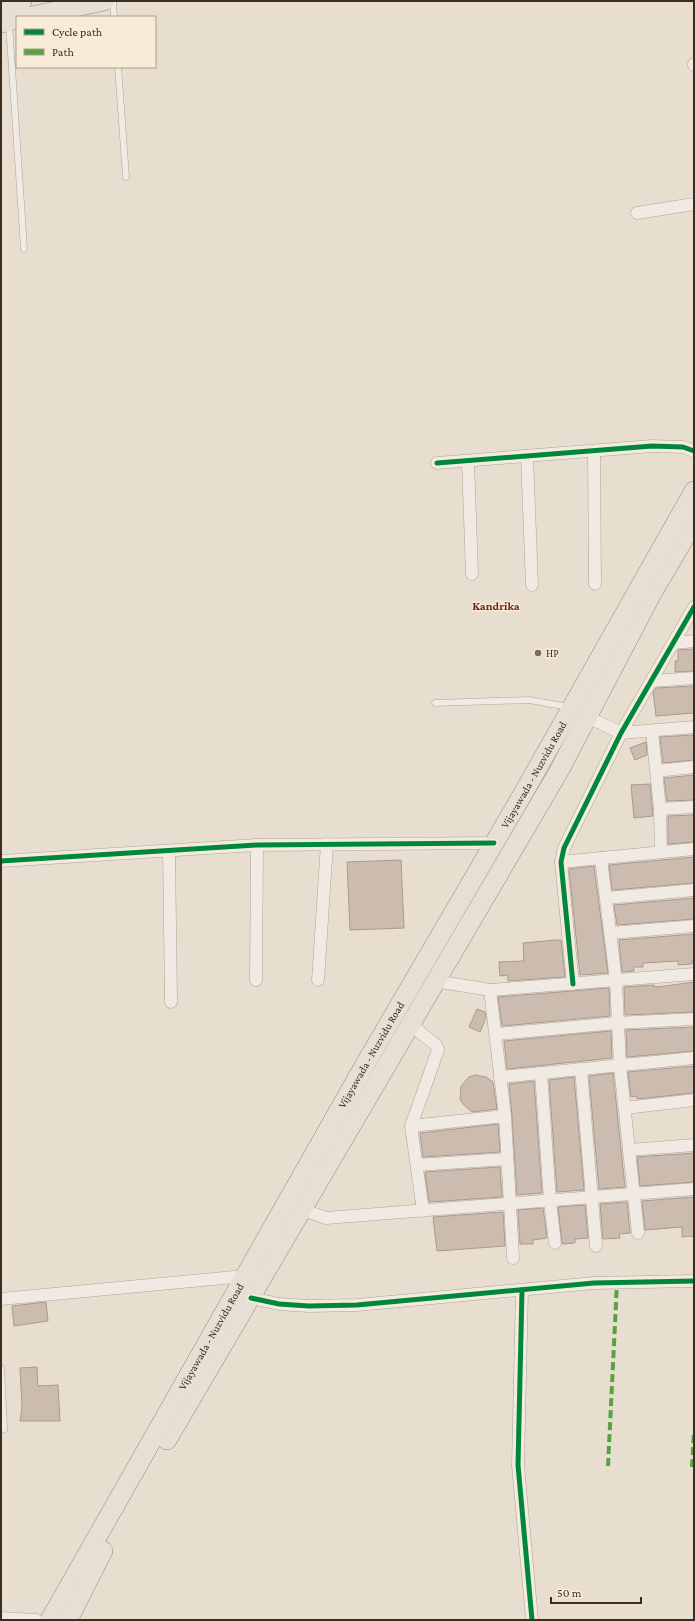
<svg xmlns="http://www.w3.org/2000/svg" width="695" height="1621" font-family="'Crimson Pro',serif">
  <rect width="100%" height="100%" fill="#e8ded0"/>
  <!-- building -->
  <g fill="#ccbcb0" stroke="#a9998f">
    <path d="M694 649V671L675 672V661H678V650Z"/>
    <path d="M694 686V713L656 716 653 692 656 688Z"/>
    <path d="M694 735V760L663 763 660 737Z"/>
    <path d="M646 742 647 755 635 760 630 748Z"/>
    <path d="M694 775V800L667 801 664 778Z"/>
    <path d="M650 784 653 816 634 818 631 785Z"/>
    <path d="M694 815V842L668 844V816Z"/>
    <path d="M694 857V883L612 890 609 865Z"/>
    <path d="M401 860 404 928 350 930 347 862Z"/>
    <path d="M594 866 608 973 580 975 569 869Z"/>
    <path d="M694 898V919L617 925 614 905Z"/>
    <path d="M694 934V961H692V964L678 965V961L643 963V967H634V971L622 972 619 940Z"/>
    <path d="M556 940H561L565 977 508 981V975L500 976 499 962 524 961 523 943Z"/>
    <path d="M694 982V1012L625 1015 624 987 654 985V987L665 986Z"/>
    <path d="M609 988 610 1016 502 1026 498 997Z"/>
    <path d="M477 1009 485 1012 486 1018 480 1032 469 1027Z"/>
    <path d="M694 1027V1051L627 1057 626 1030Z"/>
    <path d="M611 1031 612 1058 507 1069 504 1041Z"/>
    <path d="M694 1066V1093L637 1099V1096L631 1097 628 1072Z"/>
    <path d="M613 1073 625 1187 599 1189 589 1076Z"/>
    <path d="M475 1075 486 1077 493 1082 497 1109 472 1112 463 1104 460 1099 461 1086 469 1077Z"/>
    <path d="M574 1077 584 1190 557 1192 549 1080Z"/>
    <path d="M534 1081 542 1193 517 1195 512 1116 509 1084Z"/>
    <path d="M498 1124 500 1152 423 1157 420 1133Z"/>
    <path d="M694 1153V1182L640 1186 637 1157Z"/>
    <path d="M500 1167 502 1197 429 1202 425 1172Z"/>
    <path d="M694 1197V1236L682 1237V1227L645 1230 642 1201Z"/>
    <path d="M627 1202 630 1233 619 1234 620 1238 603 1239 600 1204Z"/>
    <path d="M585 1205 588 1238 575 1239V1243L562 1244 558 1207Z"/>
    <path d="M543 1208 547 1238 533 1240V1244H520L518 1210Z"/>
    <path d="M503 1212 505 1246 437 1251 433 1217Z"/>
    <path d="M46 1302 48 1321 14 1326 12 1306Z"/>
    <path d="M37 1367 38 1386 58 1385 60 1421H20L22 1407 20 1368Z"/>
  </g>
  <g fill="none" stroke-linecap="round" stroke-linejoin="round">
    <defs>
      <g id="lane">
        <path d="M113 1 114 17"/>
        <path d="M9 23 24 249"/>
        <path d="M118 67 126 177"/>
        <path d="M435 703 529 700 569 707"/>
        <path d="M1 1368 4 1429"/>
      </g>
      <g id="street">
        <path d="M694 64V65"/>
        <path d="M637 213 694 204"/>
        <path d="M594 451 595 584"/>
        <path d="M527 456 532 585"/>
        <path d="M468 461 472 574"/>
        <path d="M437 463 652 446 683 447 694 451"/>
        <path d="M674 643 694 641"/>
        <path d="M653 681 694 678"/>
        <path d="M588 717 621 733 694 727"/>
        <path d="M652 731 660 809 661 852"/>
        <path d="M656 771 694 767"/>
        <path d="M660 809 694 807"/>
        <path d="M169 851 171 1002"/>
        <path d="M601 858 616 981 620 1066 638 1233"/>
        <path d="M1 861 257 845 494 843"/>
        <path d="M561 862 694 849"/>
        <path d="M607 898 694 890"/>
        <path d="M611 933 694 926"/>
        <path d="M256 980 257 845"/>
        <path d="M318 980 327 844"/>
        <path d="M435 981 490 990 694 974"/>
        <path d="M573 984 561 862 564 848 621 733 694 607"/>
        <path d="M490 990 505 1116 513 1258"/>
        <path d="M410 1024 436 1045 438 1050 411 1126 423 1211"/>
        <path d="M496 1034 617 1023 694 1019"/>
        <path d="M581 1069 596 1246"/>
        <path d="M541 1073 550 1201 555 1243"/>
        <path d="M500 1077 694 1058"/>
        <path d="M625 1108 694 1100"/>
        <path d="M411 1126 505 1116"/>
        <path d="M629 1150 694 1145"/>
        <path d="M417 1165 506 1159"/>
        <path d="M303 1210 326 1218 694 1189"/>
        <path d="M522 1290 518 1465 532 1620"/>
        <path d="M251 1298 279 1304 309 1306 357 1305 594 1283 694 1281"/>
        <path d="M1 1299 245 1276"/>
        <path d="M1 1618 36 1620"/>
      </g>
      <g id="primary">
        <path d="M1 6 22 1"/>
        <path d="M27 17 104 1"/>
        <path d="M1 23 17 19"/>
        <path d="M167 1440 559 771 651 595 694 522"/>
        <path id="s1" d="M50 1620 367 1061 524 792 694 491"/>
        <path d="M68 1620 103 1551"/>
      </g>
    </defs>
    <!-- lane casing -->
    <use href="#lane" stroke="#aea398" stroke-width="7"/>
    <!-- street casing -->
    <use href="#street" stroke="#aea398" stroke-width="13"/>
    <!-- primary casing -->
    <use href="#primary" stroke="#93897f" stroke-width="20"/>
    <!-- lane -->
    <use href="#lane" stroke="#f0eae2" stroke-width="6"/>
    <!-- street -->
    <use href="#street" stroke="#f0eae2" stroke-width="12"/>
    <!-- primary -->
    <use href="#primary" stroke="#e7dfd3" stroke-width="19"/>
    <!-- quiet -->
    <g stroke="#54a441" stroke-width="4" stroke-dasharray="8 4" stroke-linecap="butt">
      <path d="M608 1466 617 1283"/>
      <path d="M692 1467 694 1432"/>
    </g>
    <defs>
      <g id="cycleway">
        <path d="M437 463 652 446 683 447 694 451"/>
        <path d="M1 861 257 845 494 843"/>
        <path d="M573 984 561 862 564 848 621 733 694 607"/>
        <path d="M522 1290 518 1465 532 1620"/>
        <path d="M251 1298 279 1304 309 1306 357 1305 594 1283 694 1281"/>
      </g>
    </defs>
    <!-- cycleway casing -->
    <use href="#cycleway" stroke="#f8ebd7" stroke-width="8"/>
    <!-- cycleway -->
    <use href="#cycleway" stroke="#00873e" stroke-width="5"/>
  </g>
  <!-- markers -->
  <circle fill="#7a6a5d" stroke="#f8ebd7" stroke-width="1.5" cx="538" cy="653" r="4"/>
  <g text-anchor="middle" dominant-baseline="central" stroke-width="3" stroke-linejoin="round" paint-order="stroke">
    <!-- poi labels -->
    <g font-size="11" fill="#3e2b1f" stroke="#f8ebd7" text-anchor="start">
      <text x="546" y="653">HP</text>
    </g>
    <!-- street labels -->
    <g font-size="11" fill="#3e2b1f" stroke="#f8ebd7">
      <text stroke="none"><textPath href="#s1" startOffset="974">Vijayawada - Nuzvidu Road</textPath></text>
      <text stroke="none"><textPath href="#s1" startOffset="650">Vijayawada - Nuzvidu Road</textPath></text>
      <text stroke="none"><textPath href="#s1" startOffset="326">Vijayawada - Nuzvidu Road</textPath></text>
    </g>
    <!-- neighbourhood labels -->
    <g font-size="12" font-weight="bold" fill="#6e241b" stroke="#f8ebd7">
      <text x="496" y="606">Kandrika</text>
    </g>
  </g>
  <!-- border -->
  <rect width="695" height="1621" fill="none" stroke="#3e2b1f" stroke-width="4"/>
  <!-- legend -->
  <rect x="16" y="16" width="140" height="52" fill="#f8ebd7" stroke="#ae9e8d"/>
  <rect x="24" y="29" width="20" height="6" fill="#00873e" stroke="#ae9e8d"/>
  <text x="52" y="36" font-size="12" fill="#3e2b1f">Cycle path</text>
  <rect x="24" y="49" width="20" height="6" fill="#54a441" stroke="#ae9e8d"/>
  <text x="52" y="56" font-size="12" fill="#3e2b1f">Path</text>
  <!-- scale -->
  <path d="M551 1597v6h90v-6" fill="none" stroke="#3e2b1f" stroke-width="2"/>
  <text x="557" y="1597" font-size="12" fill="#3e2b1f" stroke="#f8ebd7" stroke-width="3" paint-order="stroke">50 m</text>
</svg>
